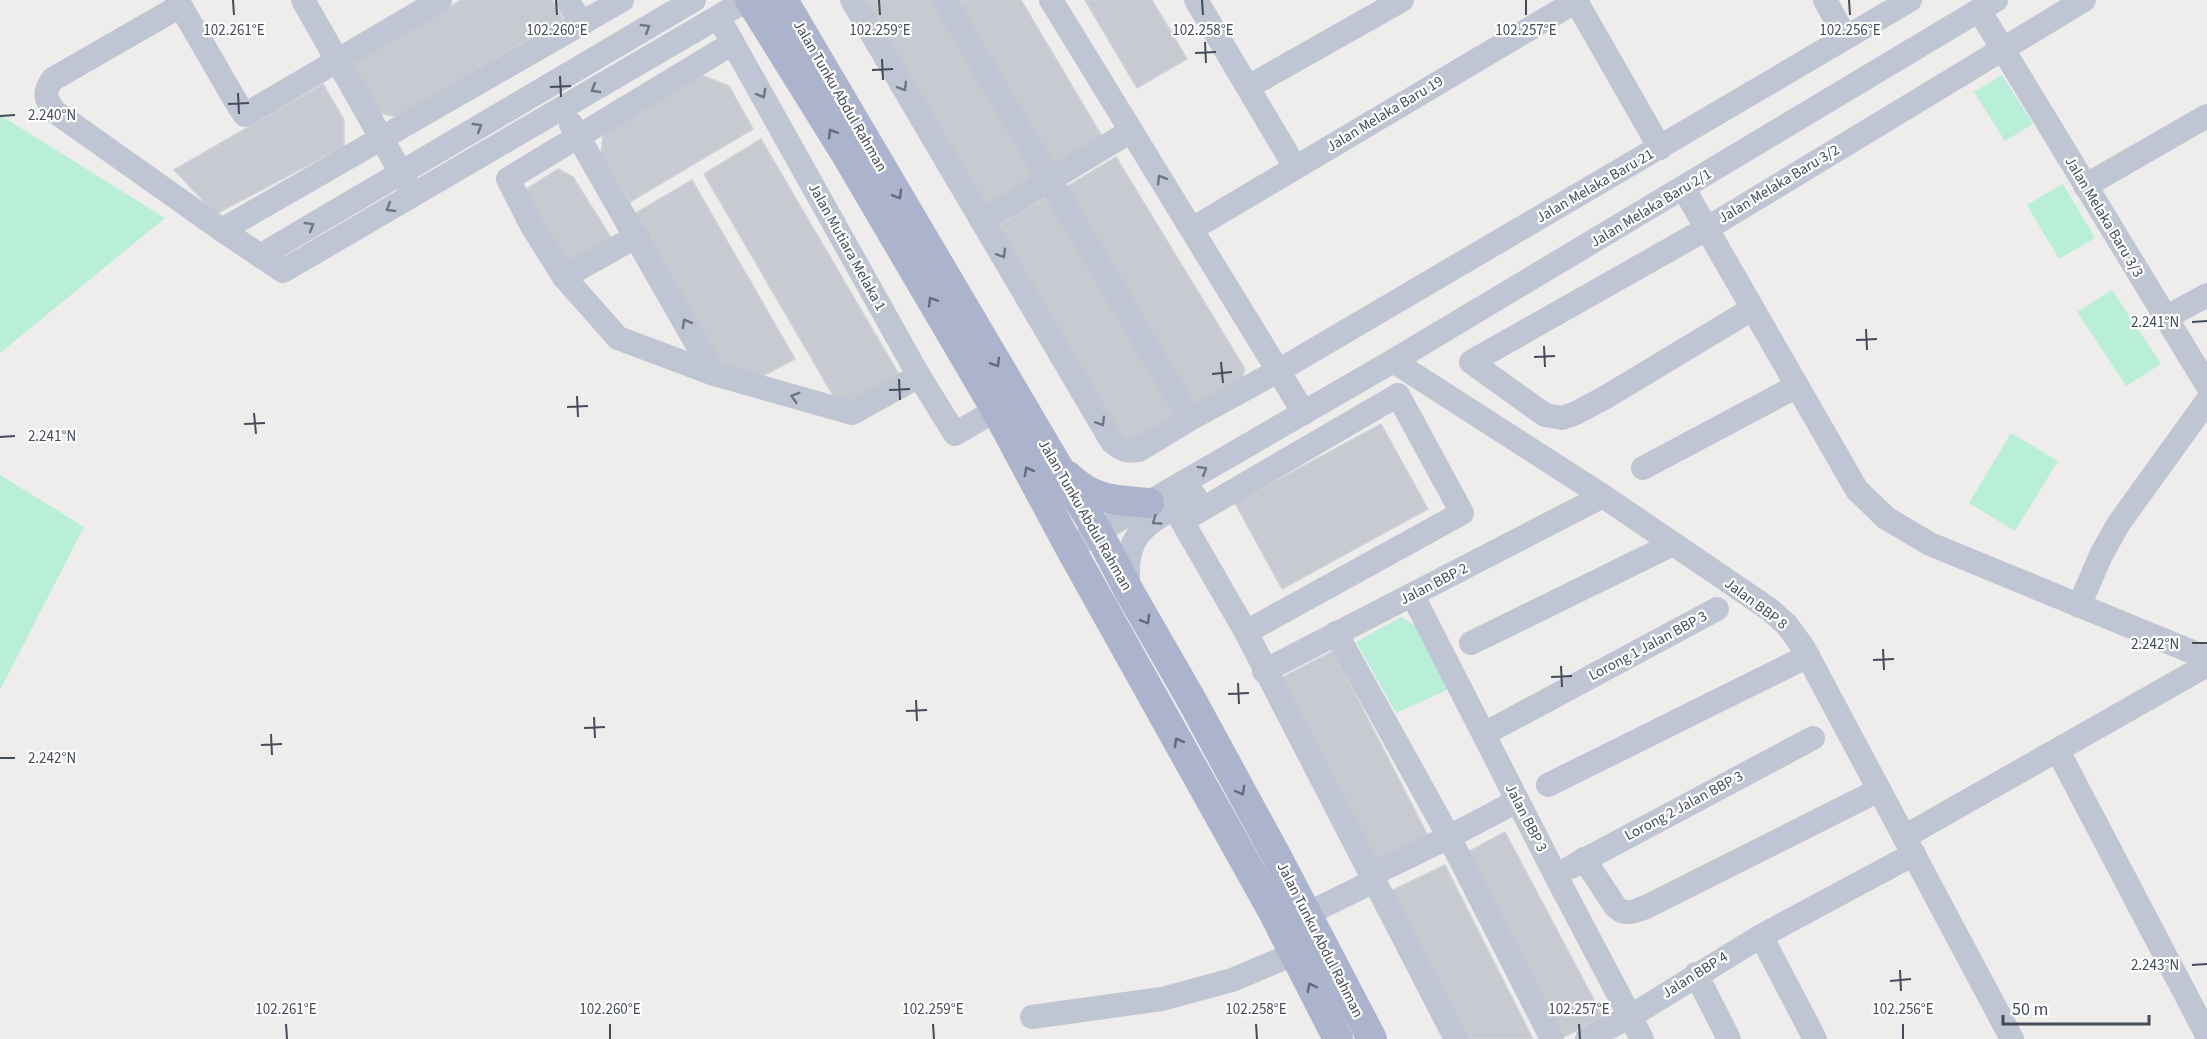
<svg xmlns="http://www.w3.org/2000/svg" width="2207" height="1039" font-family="'Source Sans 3',sans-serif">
  <rect width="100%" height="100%" fill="#efecec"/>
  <!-- green -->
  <g fill="#b9eed9">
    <path d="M2002 75 2033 124 2005 141 1974 92Z"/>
    <path d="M0 115 165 218 0 353Z"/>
    <path d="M2063 184 2095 238 2059 259 2027 205Z"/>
    <path d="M2112 290 2161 364 2126 386 2077 312Z"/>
    <path d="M2011 433 2058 461 2015 531 1969 503Z"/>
    <path d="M0 475 84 527 0 690Z"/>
    <path d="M1401 617 1415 626 1449 689 1396 713 1356 642Z"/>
  </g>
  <!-- building -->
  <g fill="#c8cad2" stroke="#d0d0d8" stroke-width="1.5">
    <path d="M461 0H552L563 19 397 117 379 113 351 66Z"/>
    <path d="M863 0H934L1043 181 988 213Z"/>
    <path d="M946 0H1021L1106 143 1051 176Z"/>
    <path d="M1085 0H1152L1187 59 1137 88Z"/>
    <path d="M701 75 729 86 753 129 630 202 601 154 603 134Z"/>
    <path d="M323 84 344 120V146L216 214 174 170Z"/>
    <path d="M761 139 901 378 852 406 837 402 704 174Z"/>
    <path d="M1116 157 1245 369 1239 386 1195 413 1061 190Z"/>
    <path d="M558 169 573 177 612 239 567 267 520 193Z"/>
    <path d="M692 180 795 359 757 379 725 371 634 214Z"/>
    <path d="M1051 194 1185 417 1137 445 1123 439 996 227Z"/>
    <path d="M1381 424 1428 509 1282 589 1235 503Z"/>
    <path d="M1333 651 1430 840 1378 867 1281 678Z"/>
    <path d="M1505 832 1603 1017 1560 1039 1460 856Z"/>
    <path d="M1445 865 1533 1039H1465L1386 893Z"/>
  </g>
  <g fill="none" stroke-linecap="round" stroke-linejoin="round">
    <!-- minor -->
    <g stroke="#bfc5d2" stroke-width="24">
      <path d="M177 0 238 105 245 115 440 0"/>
      <path d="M303 0 408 185"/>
      <path d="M567 0 582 24"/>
      <path d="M852 0 1112 442C1122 450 1127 452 1139 450L1190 419 1278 371 1910 0"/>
      <path d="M944 0 1190 419"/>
      <path d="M1051 0 1304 413"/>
      <path d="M1196 0 1295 167"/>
      <path d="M1825 0 1845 37"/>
      <path d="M1576 1 1660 148"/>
      <path d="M180 6 53 79C43 92 45 98 54 111L222 230 283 271 747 0"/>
      <path d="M1979 10 2207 385"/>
      <path d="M725 29 919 376 955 434 996 410"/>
      <path d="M733 43 508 179 532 226 564 277 618 338 714 374 852 413 919 376"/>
      <path d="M1248 87 1402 0"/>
      <path d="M571 124 714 374"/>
      <path d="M2085 186 2207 116"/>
      <path d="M1684 189 1857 490 1886 518 1930 544 2207 658"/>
      <path d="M982 221 1131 131"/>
      <path d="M1192 229 1578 0"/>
      <path d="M222 230 622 0"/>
      <path d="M260 256 694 0"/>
      <path d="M564 277 637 236"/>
      <path d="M1752 309 1606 397 1576 413 1562 418 1545 415 1471 362 1706 229 2084 0"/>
      <path d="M2165 318 2207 295"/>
      <path d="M1393 361 1603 496 1769 609 1787 625 1803 647 2012 1039"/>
      <path d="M1643 468 1797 386"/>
      <path d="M1082 541 1393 361 1996 0"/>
      <path d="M1129 589C1121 530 1151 522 1195 496"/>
      <path d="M1413 596 1556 876 1642 1039"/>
      <path d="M2079 606 2101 555 2119 523 2207 401"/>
      <path d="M1246 632 1462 513 1398 395 1182 521 1246 632 1456 1039"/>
      <path d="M1336 633 1449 837 1552 1039"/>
      <path d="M1471 643 1673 544"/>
      <path d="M1264 671 1603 496"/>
      <path d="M1484 734 1717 609"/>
      <path d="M2058 751 2207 1035"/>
      <path d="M1548 785 1808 656"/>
      <path d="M1904 837 2207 665"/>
      <path d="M1584 859 1615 906C1625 917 1634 911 1646 907L1879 790"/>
      <path d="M1571 867 1813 738"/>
      <path d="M1371 875 1449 837 1517 801"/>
      <path d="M1307 914 1374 881"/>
      <path d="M1761 936 1815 1039"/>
      <path d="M1696 974 1729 1039"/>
      <path d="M1032 1017 1162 999 1232 980 1294 954"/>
      <path d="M1587 1039 1631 1016 1761 936 1914 854"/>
    </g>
    <!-- major -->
    <g stroke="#abb4cc" stroke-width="30">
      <path d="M750 0 844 151 996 410 1070 548 1272 910 1338 1039"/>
      <path d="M783 0 1057 465 1098 532 1129 591 1191 699 1277 857 1372 1039"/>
      <path d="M1068 476C1094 501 1115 500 1149 503"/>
    </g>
  </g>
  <!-- one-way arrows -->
  <defs><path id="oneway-chevron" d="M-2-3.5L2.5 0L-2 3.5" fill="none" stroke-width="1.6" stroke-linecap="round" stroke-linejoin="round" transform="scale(1.5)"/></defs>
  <g stroke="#6f7683">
    <use href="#oneway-chevron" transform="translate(646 28) rotate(-30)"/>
    <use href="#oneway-chevron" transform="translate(903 87) rotate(59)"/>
    <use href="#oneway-chevron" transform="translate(595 89) rotate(150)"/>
    <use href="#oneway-chevron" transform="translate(762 94) rotate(61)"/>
    <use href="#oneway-chevron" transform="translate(478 127) rotate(-31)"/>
    <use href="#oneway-chevron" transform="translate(1161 179) rotate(-121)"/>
    <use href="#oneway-chevron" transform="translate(390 208) rotate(150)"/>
    <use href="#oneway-chevron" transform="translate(310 226) rotate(-31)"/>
    <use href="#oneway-chevron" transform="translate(1002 254) rotate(59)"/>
    <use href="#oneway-chevron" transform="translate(686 323) rotate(-119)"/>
    <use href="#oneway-chevron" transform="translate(795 397) rotate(-164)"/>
    <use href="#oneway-chevron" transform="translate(1101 422) rotate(59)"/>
    <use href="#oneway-chevron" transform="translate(1203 470) rotate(-31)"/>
    <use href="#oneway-chevron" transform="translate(1156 521) rotate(145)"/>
  </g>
  <g stroke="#636a7c">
    <use href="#oneway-chevron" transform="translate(832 133) rotate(-122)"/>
    <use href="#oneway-chevron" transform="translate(898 195) rotate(60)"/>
    <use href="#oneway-chevron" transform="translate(932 301) rotate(-121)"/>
    <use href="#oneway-chevron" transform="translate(996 363) rotate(59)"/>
    <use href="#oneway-chevron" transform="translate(1028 471) rotate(-118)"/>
    <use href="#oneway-chevron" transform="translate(1146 620) rotate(60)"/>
    <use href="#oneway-chevron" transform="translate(1178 742) rotate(-119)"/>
    <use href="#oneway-chevron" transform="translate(1241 791) rotate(61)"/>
    <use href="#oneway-chevron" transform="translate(1311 987) rotate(-117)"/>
  </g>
  <!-- ticks -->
  <path fill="none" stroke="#444b59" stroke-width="2" d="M233 0 234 15M556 0 557 15M879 0 880 15M1202 0 1203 15M1526 0V15M1849 0 1850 15M1205 42 1206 63M1195 53 1216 52M882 59 883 80M872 70 893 69M560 76 561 97M550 87 571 86M238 93 239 114M228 104 249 103M0 116 15 115M2192 322 2207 321M1866 329 1867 350M1856 340 1877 339M1544 346 1545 367M1534 357 1555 356M1221 362 1223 383M1212 374 1232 372M899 379 900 400M889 390 910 389M577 396 578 417M567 407 588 406M254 413 256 434M244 424 265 423M0 437 15 436M2192 643H2207M1883 649 1884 670M1873 660 1894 659M1561 666 1562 687M1551 677 1572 676M1238 683 1239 704M1228 694 1249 693M916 700 917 721M906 711 927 710M594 717 595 738M584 728 605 727M271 734 272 755M261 745 282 744M0 758H15M2192 965 2207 964M1900 970 1901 991M1890 981 1911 979M286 1024 287 1039M610 1024V1039M933 1024 934 1039M1256 1024 1257 1039M1579 1024 1580 1039M1903 1024V1039"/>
  <g text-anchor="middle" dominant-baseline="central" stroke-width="4.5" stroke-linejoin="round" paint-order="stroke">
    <!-- street labels -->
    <g font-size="15" fill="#444b59" stroke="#fff">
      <text transform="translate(840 96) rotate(60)">Jalan Tunku Abdul Rahman</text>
      <text transform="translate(1385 114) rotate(-31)">Jalan Melaka Baru 19</text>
      <text transform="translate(1779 184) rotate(-31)">Jalan Melaka Baru 3/2</text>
      <text transform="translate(1595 186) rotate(-30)">Jalan Melaka Baru 21</text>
      <text transform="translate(1651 208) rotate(-31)">Jalan Melaka Baru 2/1</text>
      <text transform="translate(2104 217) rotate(59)">Jalan Melaka Baru 3/3</text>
      <text transform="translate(847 247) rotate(61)">Jalan Mutiara Melaka 1</text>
      <text transform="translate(1085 515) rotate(60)">Jalan Tunku Abdul Rahman</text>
      <text transform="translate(1434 584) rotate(-27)">Jalan BBP 2</text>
      <text transform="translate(1756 604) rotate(37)">Jalan BBP 8</text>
      <text transform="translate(1648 646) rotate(-28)">Lorong 1 Jalan BBP 3</text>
      <text transform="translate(1684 806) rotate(-28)">Lorong 2 Jalan BBP 3</text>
      <text transform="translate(1526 818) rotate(63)">Jalan BBP 3</text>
      <text transform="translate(1320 940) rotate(63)">Jalan Tunku Abdul Rahman</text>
      <text transform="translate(1695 975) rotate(-32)">Jalan BBP 4</text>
    </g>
  </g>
  <g font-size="15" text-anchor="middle" fill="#444b59" stroke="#fff" stroke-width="4.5" stroke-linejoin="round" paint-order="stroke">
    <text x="234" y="35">102.261°E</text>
    <text x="557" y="35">102.260°E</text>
    <text x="880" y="35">102.259°E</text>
    <text x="1203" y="35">102.258°E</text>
    <text x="1526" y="35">102.257°E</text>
    <text x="1850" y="35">102.256°E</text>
    <text x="52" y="120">2.240°N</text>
    <text x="2155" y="327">2.241°N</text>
    <text x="52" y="441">2.241°N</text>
    <text x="2155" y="649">2.242°N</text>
    <text x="52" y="763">2.242°N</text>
    <text x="2155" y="970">2.243°N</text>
    <text x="286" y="1014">102.261°E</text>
    <text x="610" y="1014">102.260°E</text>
    <text x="933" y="1014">102.259°E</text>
    <text x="1256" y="1014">102.258°E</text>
    <text x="1579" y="1014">102.257°E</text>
    <text x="1903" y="1014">102.256°E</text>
  </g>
  <!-- scale -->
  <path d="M2003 1015v9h146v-9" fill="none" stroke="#444b59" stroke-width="3"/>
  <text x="2012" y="1015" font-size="18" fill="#444b59" stroke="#ffffff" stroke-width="4.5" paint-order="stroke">50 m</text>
</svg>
